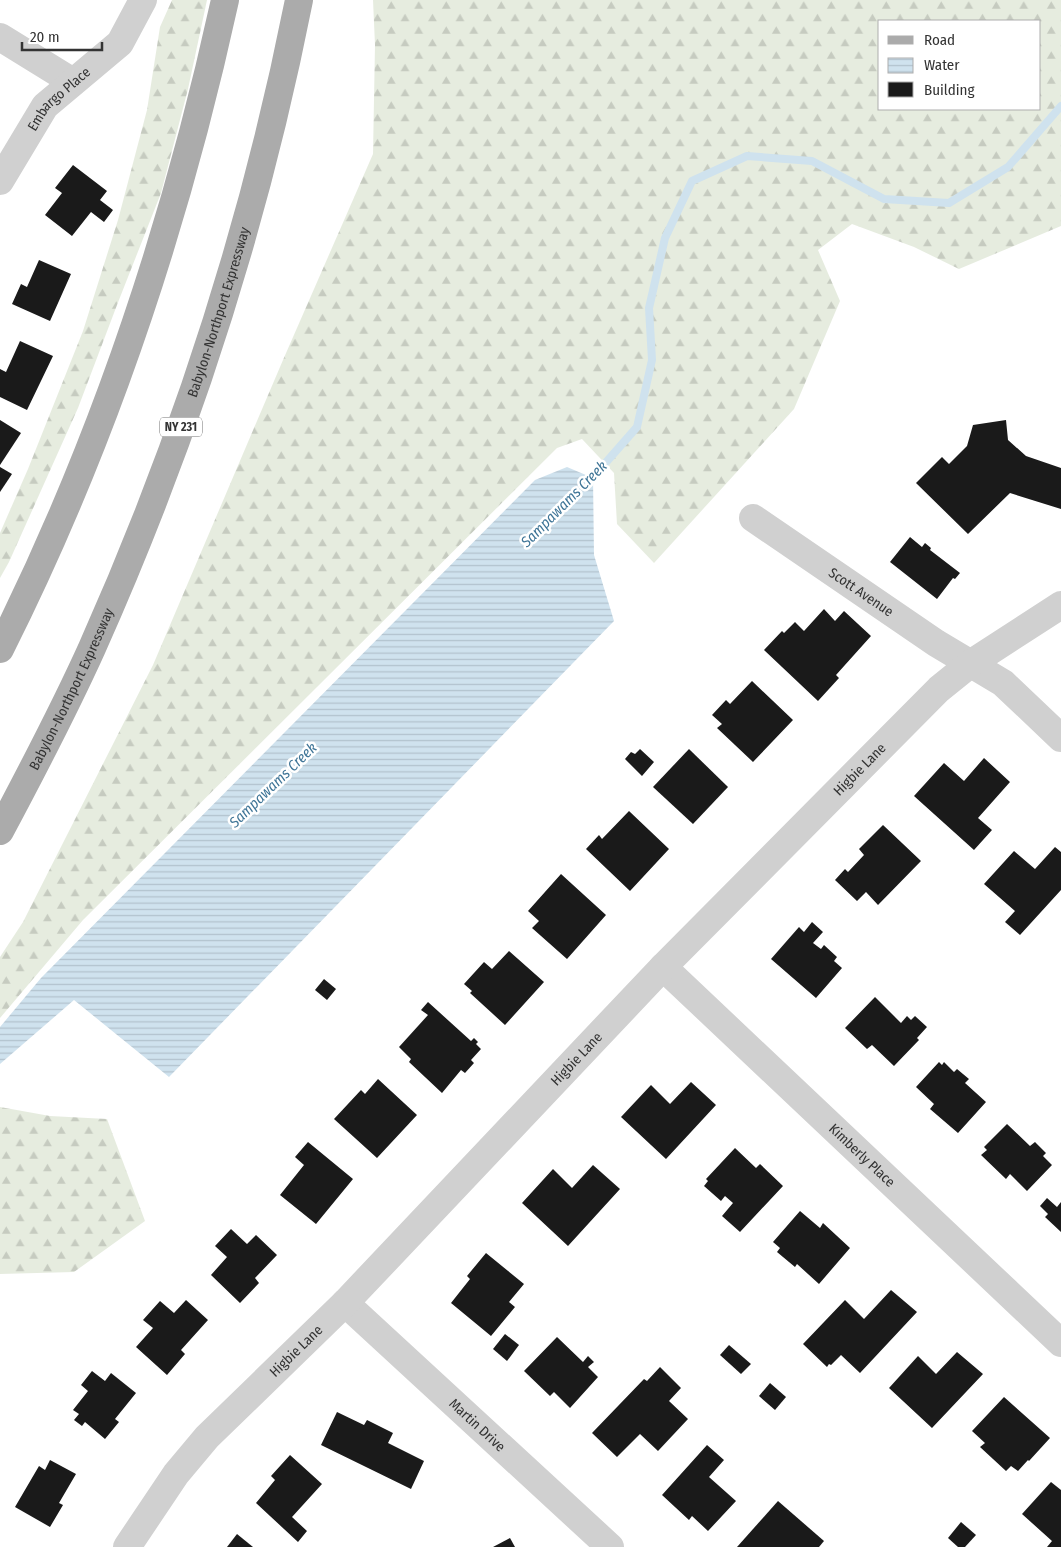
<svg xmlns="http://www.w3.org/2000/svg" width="1061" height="1547" font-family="'Fira Sans Condensed',sans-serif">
  <defs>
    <pattern id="forest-firs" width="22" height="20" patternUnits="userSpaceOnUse" patternTransform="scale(1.25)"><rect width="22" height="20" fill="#e6ecdf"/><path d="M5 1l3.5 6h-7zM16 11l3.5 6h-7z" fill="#c6cbc0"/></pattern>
    <pattern id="water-rules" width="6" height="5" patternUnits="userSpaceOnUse" patternTransform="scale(1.25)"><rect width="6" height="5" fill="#cfe2ee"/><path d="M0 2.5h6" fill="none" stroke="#b2c2cd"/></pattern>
  </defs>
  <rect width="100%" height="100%" fill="#fff"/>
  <!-- forest -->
  <g fill="url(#forest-firs)" fill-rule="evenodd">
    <path d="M172 0H207L188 89 161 193 117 305 78 408 9 562 0 578V533L28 469 83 331 118 220 147 110 160 27Z"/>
    <path d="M373 0H1061V226L959 269 914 247 852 224 818 250 840 301 794 409 654 563 617 524 614 473 582 439 557 448 83 920 0 1018V957L23 922 153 665 283 360 373 154 375 45ZM880 21H1040V109H880Z"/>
    <path d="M0 1107 50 1116 107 1119 145 1221 74 1272 0 1274Z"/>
  </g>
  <!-- water -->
  <path fill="url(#water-rules)" d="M567 467 593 478 594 555 614 621 169 1077 74 1000 0 1064V1027L41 978 535 480Z"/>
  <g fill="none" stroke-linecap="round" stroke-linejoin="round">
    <!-- stream -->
    <path stroke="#cfe2ee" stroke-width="8" d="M587 484 637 427 652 360 649 308 665 238 692 181 747 156 812 161 884 199 949 203 1008 167 1061 106"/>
  </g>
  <!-- building -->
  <g fill="#1a1a1a">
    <path d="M73 165 107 191 100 200 113 210 104 222 91 212 72 236 45 215 62 193 55 188Z"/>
    <path d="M39 260 71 274 50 321 12 304 21 284 27 287Z"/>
    <path d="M20 341 53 356 27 410 0 397V369L6 372Z"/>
    <path d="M0 420 21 433 0 465Z"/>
    <path d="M1006 420 1008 440 1026 456 1061 468V509L1010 493 968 534 916 483 942 457 949 464 967 446 973 425Z"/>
    <path d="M0 467 12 474 0 492Z"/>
    <path d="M910 537 922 547 925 543 931 548 930 550 960 573 955 579 953 578 937 599 890 562Z"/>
    <path d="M824 609 835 621 844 611 871 636 836 675 839 678 818 701 764 650 782 631 784 633 795 622 804 631Z"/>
    <path d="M752 681 793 720 753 762 717 728 722 724 712 715 726 700 730 704Z"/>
    <path d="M640 749 654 762 642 776 625 759 631 752 635 754Z"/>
    <path d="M689 749 728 787 693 824 653 787Z"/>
    <path d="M984 758 1010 782 978 818 992 830 974 850 914 796 944 763 964 781Z"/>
    <path d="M629 811 669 849 630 891 586 849 599 835 602 839Z"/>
    <path d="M883 825 921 861 878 905 866 892 857 901 835 880 845 869 848 872 864 855 859 849Z"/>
    <path d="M1055 847 1061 852V890L1020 935 1005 922 1015 911 984 884 1014 851 1035 869Z"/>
    <path d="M561 874 606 915 567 959 532 928 539 921 528 911Z"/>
    <path d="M812 922 823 932 813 943 821 949 824 945 837 957 834 961 842 968 816 998 771 959 799 927 804 932Z"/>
    <path d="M509 951 544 982 505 1025 470 993 472 991 464 984 484 962 492 969Z"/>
    <path d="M324 979 336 989 327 1000 315 990Z"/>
    <path d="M875 997 901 1023 907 1016 911 1020 915 1016 927 1027 917 1038 919 1040 894 1066 872 1045 867 1049 845 1028Z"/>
    <path d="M428 1002 471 1041 474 1038 478 1042 476 1044 481 1049 471 1060 474 1063 465 1073 461 1070 442 1093 409 1062 411 1059 399 1047 428 1015 421 1010Z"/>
    <path d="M939 1062 942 1065 944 1062 954 1072 957 1069 969 1079 965 1083 986 1102 958 1133 930 1109 934 1104 916 1087Z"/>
    <path d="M378 1079 417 1115 377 1158 334 1119 361 1090 365 1094Z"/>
    <path d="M691 1082 716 1105 666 1159 621 1117 651 1085 670 1104Z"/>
    <path d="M1007 1124 1030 1146 1035 1142 1046 1153 1043 1156 1052 1165 1027 1191 1010 1174 1006 1179 981 1155 987 1150 984 1147Z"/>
    <path d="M308 1142 353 1179 316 1224 280 1195 304 1165 295 1157Z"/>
    <path d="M735 1148 756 1168 760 1164 783 1186 740 1232 722 1216 733 1203 725 1196 721 1201 704 1186 708 1181 706 1179Z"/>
    <path d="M593 1165 620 1189 568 1246 522 1203 553 1169 572 1188Z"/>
    <path d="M1047 1198 1057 1207 1061 1202V1232L1045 1217 1048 1214 1040 1206Z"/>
    <path d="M800 1211 820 1228 823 1223 850 1248 819 1284 797 1264 795 1267 777 1252 780 1248 773 1242Z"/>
    <path d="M231 1229 247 1244 256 1235 277 1255 255 1278 259 1283 240 1303 211 1275 227 1257 215 1246Z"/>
    <path d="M486 1253 524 1284 509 1302 515 1307 491 1336 451 1303 470 1279 467 1276Z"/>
    <path d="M891 1290 917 1312 860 1373 841 1355 831 1365 829 1364 827 1367 803 1344 845 1300 864 1319Z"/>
    <path d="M186 1300 208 1320 181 1350 185 1354 167 1375 136 1347 153 1328 143 1320 160 1301 174 1313Z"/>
    <path d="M505 1334 519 1345 507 1361 493 1349Z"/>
    <path d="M557 1337 583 1362 588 1356 594 1362 588 1367 598 1377 570 1408 554 1392 550 1396 524 1371Z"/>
    <path d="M729 1345 751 1364 741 1374 720 1355Z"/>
    <path d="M957 1352 983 1374 932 1428 889 1388 918 1356 936 1374Z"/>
    <path d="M660 1367 681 1388 669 1401 688 1419 658 1451 640 1434 617 1457 592 1433 644 1379 647 1381Z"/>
    <path d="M92 1371 105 1381 111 1373 136 1393 115 1419 119 1422 105 1439 85 1422 82 1426 74 1420 79 1414 73 1410 88 1391 81 1385Z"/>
    <path d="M770 1383 786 1397 775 1410 759 1396Z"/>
    <path d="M1004 1397 1050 1438 1029 1461 1028 1460 1018 1471 1011 1466 1006 1471 980 1447 985 1443 972 1431Z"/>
    <path d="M337 1412 364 1425 367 1420 393 1433 388 1443 424 1461 411 1489 321 1445Z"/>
    <path d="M707 1445 724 1460 709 1477 736 1501 708 1531 692 1516 689 1520 662 1495Z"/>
    <path d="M290 1455 322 1484 292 1517 307 1531 298 1542 256 1503 275 1480 271 1476Z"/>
    <path d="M50 1460 76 1474 59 1503 63 1505 50 1527 15 1507 39 1466 45 1470Z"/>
    <path d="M1051 1482 1061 1490V1547H1047L1052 1541 1022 1514Z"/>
    <path d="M778 1501 824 1541 819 1547H737Z"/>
    <path d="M961 1522 976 1535 965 1547H958L948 1538Z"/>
    <path d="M237 1534 253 1547H227Z"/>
    <path d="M510 1538 515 1547H493Z"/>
  </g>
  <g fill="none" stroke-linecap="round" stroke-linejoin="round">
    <!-- minor -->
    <g stroke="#d0d0d0" stroke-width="28">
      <path d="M0 37 73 82"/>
      <path id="s1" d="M0 181 45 106 120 43 143 0"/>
      <path id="s2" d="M753 518 936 643 1003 683 1061 738"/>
      <path id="s3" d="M663 967 1061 1343"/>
      <path id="s4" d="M345 1303 610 1547"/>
      <path id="s5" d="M127 1547 176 1474 207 1437 345 1303 663 967 939 689 970 664 1061 605"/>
    </g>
    <!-- major -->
    <g stroke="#ababab" stroke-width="28">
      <path d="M0 649C103 444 176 224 225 0"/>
      <path id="s6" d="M0 831C32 771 64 710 92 648 185 440 255 223 299 0"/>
    </g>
  </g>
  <g text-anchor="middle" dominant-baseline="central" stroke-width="5" stroke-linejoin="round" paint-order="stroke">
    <!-- shield labels -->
    <rect fill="#fff" stroke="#707070" stroke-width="1" x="160" y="417.5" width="42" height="19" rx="4"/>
    <g font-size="12" font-weight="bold" fill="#333">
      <text x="181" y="427">NY 231</text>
    </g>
    <!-- street labels -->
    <g font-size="14" fill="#333" stroke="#fff">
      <text stroke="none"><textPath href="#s1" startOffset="102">Embargo Place</textPath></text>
      <text stroke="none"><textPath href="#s6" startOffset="564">Babylon-Northport Expressway</textPath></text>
      <text stroke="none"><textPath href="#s2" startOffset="131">Scott Avenue</textPath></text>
      <text stroke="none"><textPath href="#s6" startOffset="159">Babylon-Northport Expressway</textPath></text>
      <text stroke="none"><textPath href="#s5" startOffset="1070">Higbie Lane</textPath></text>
      <text stroke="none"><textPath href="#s5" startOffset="665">Higbie Lane</textPath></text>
      <text stroke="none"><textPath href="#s3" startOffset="274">Kimberly Place</textPath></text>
      <text stroke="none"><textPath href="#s5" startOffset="260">Higbie Lane</textPath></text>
      <text stroke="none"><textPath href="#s4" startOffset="180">Martin Drive</textPath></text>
    </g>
    <!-- water labels -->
    <g font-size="15" font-style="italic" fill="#3f7597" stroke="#fff">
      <text transform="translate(564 504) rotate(-45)">Sampawams Creek</text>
      <text transform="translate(273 785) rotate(-44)">Sampawams Creek</text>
    </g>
  </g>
  <!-- legend -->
  <rect x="878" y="20" width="162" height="90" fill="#ffffff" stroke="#adadad"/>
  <rect x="888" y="36" width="25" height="8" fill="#ababab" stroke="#adadad"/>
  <text x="924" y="45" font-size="15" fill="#333333">Road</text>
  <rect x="888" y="58" width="25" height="15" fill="url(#water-rules)" stroke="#adadad"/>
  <text x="924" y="70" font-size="15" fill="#333333">Water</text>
  <rect x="888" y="82" width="25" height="15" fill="#1a1a1a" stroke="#adadad"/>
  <text x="924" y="95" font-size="15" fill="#333333">Building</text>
  <!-- scale -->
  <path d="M22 42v8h80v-8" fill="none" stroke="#333333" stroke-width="2.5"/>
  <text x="30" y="42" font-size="15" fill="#333333" stroke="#ffffff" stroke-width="4" paint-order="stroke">20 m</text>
</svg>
